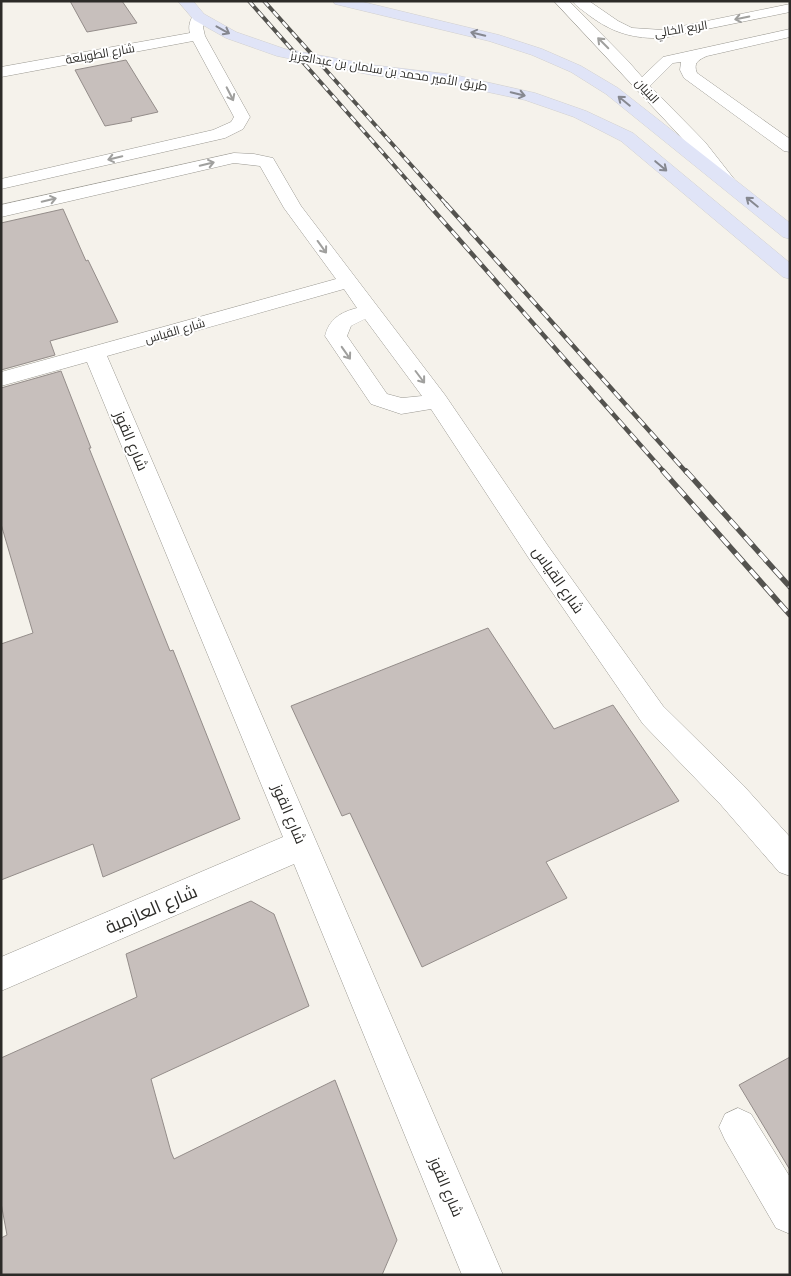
<svg xmlns="http://www.w3.org/2000/svg" width="791" height="1276" font-family="Roboto,Cairo,sans-serif">
  <rect width="100%" height="100%" fill="#f5f2eb"/>
  <!-- building -->
  <g fill="#c7bfbc" stroke="#948d8a">
    <path d="M70 1H122L137 23 87 32Z"/>
    <path d="M126 60 158 112 131 118 132 121 105 126 75 70Z"/>
    <path d="M63 209 86 261 88 260 118 322 50 341 55 355 1 370V223Z"/>
    <path d="M61 371 91 448H89L170 651 173 650 240 819 103 877 93 844 1 880V644L33 633 1 524V388Z"/>
    <path d="M488 628 554 729 613 705 679 801 546 862 567 898 422 967 350 813 342 816 291 706Z"/>
    <path d="M251 901 274 914 309 1006 151 1079 171 1152 174 1159 335 1080 397 1240 382 1275H1V1238L7 1235 1 1203V1058L137 997 126 954Z"/>
    <path d="M790 1057V1170L739 1085Z"/>
  </g>
  <g fill="none" stroke-linecap="round" stroke-linejoin="round">
    <defs>
      <g id="minor">
        <path d="M554 1H569L628 61 642 77 663 57 790 29V37L707 56C698 60 693 63 697 73L790 139V152L784 151 684 78 680 70 681 62 673 63 650 86 705 142 738 184 735 188 729 189 723 188 693 150Z"/>
        <path d="M572 1H589L618 21 632 28 663 30 790 4V12L663 38C634 39 613 33 590 16 584 11 577 7 572 1Z"/>
        <path d="M199 13 204 14 206 17 203 27 205 36 250 117 243 129 225 138 1 189V179L213 130 231 122 234 117 193 41 1 77V67L190 33C188 26 190 20 194 14Z"/>
        <path d="M234 153 254 154 273 158 301 206 445 395 548 546 663 706 743 785 790 837V876L779 872 721 805 643 724 530 560 431 409 401 414 371 404 325 336C329 319 341 312 357 308L344 289 107 356 503 1275H462L294 864 1 991V957L283 837 87 362 1 386V372L336 279 284 208 260 166 234 163 1 217V205ZM365 319 422 396 402 398 387 394 347 336 351 326Z"/>
        <path d="M738 1108 751 1114 790 1177V1234L776 1228 725 1140 719 1127 725 1114Z"/>
      </g>
      <g id="major">
        <path d="M178 1H193L204 14 236 32 285 49 372 65 455 75 535 93 586 111 633 133 790 263V279L783 277 621 141 574 117 525 100 455 85 372 75 277 56 226 38 194 20Z"/>
        <path d="M333 1H359L499 35 542 49 581 66 618 88 790 223V239L783 237 606 94 571 72 532 55 489 41 335 4Z"/>
      </g>
    </defs>
    <!-- minor casing -->
    <use href="#minor" stroke="#9b9992" stroke-width="1"/>
    <!-- major casing -->
    <use href="#major" stroke="#d1d0d0" stroke-width="1"/>
    <!-- minor -->
    <use href="#minor" fill="#fff" fill-rule="evenodd"/>
    <!-- major -->
    <use href="#major" fill="#e0e4f7" fill-rule="evenodd"/>
    <defs>
      <g id="rail-far2">
        <path d="M249 1 429 205"/>
        <path d="M264 1 447 205"/>
      </g>
      <g id="rail-far1">
        <path d="M428 204 665 473"/>
        <path d="M446 204 687 473"/>
      </g>
      <g id="rail">
        <path d="M663 471 790 615"/>
        <path d="M686 471 790 587"/>
      </g>
    </defs>
    <!-- rail-far2 casing -->
    <use href="#rail-far2" stroke="#54534f" stroke-width="4"/>
    <!-- rail-far1 casing -->
    <use href="#rail-far1" stroke="#54534f" stroke-width="4.5"/>
    <!-- rail casing -->
    <use href="#rail" stroke="#54534f" stroke-width="5.5"/>
    <!-- rail-far2 -->
    <use href="#rail-far2" stroke="#fff" stroke-width="2.5" stroke-dasharray="7" stroke-linecap="butt"/>
    <!-- rail-far1 -->
    <use href="#rail-far1" stroke="#fff" stroke-width="3" stroke-dasharray="9" stroke-linecap="butt"/>
    <!-- rail -->
    <use href="#rail" stroke="#fff" stroke-width="4" stroke-dasharray="11" stroke-linecap="butt"/>
  </g>
  <!-- one-way arrows -->
  <defs><path id="oneway-shaft" d="M-6 0H5M1.5-3L5.5 0L1.5 3" fill="none" stroke-width="1.6" stroke-linecap="round" stroke-linejoin="round" transform="scale(1.25)"/></defs>
  <g stroke="#a0a09e">
    <use href="#oneway-shaft" transform="translate(742 18) rotate(168)"/>
    <use href="#oneway-shaft" transform="translate(603 43) rotate(-135)"/>
    <use href="#oneway-shaft" transform="translate(230 94) rotate(63)"/>
    <use href="#oneway-shaft" transform="translate(115 158) rotate(167)"/>
    <use href="#oneway-shaft" transform="translate(207 164) rotate(-13)"/>
    <use href="#oneway-shaft" transform="translate(49 200) rotate(-13)"/>
    <use href="#oneway-shaft" transform="translate(322 247) rotate(54)"/>
    <use href="#oneway-shaft" transform="translate(346 353) rotate(55)"/>
    <use href="#oneway-shaft" transform="translate(420 377) rotate(53)"/>
  </g>
  <g stroke="#868890">
    <use href="#oneway-shaft" transform="translate(223 30) rotate(29)"/>
    <use href="#oneway-shaft" transform="translate(478 34) rotate(-166)"/>
    <use href="#oneway-shaft" transform="translate(518 94) rotate(13)"/>
    <use href="#oneway-shaft" transform="translate(624 101) rotate(-141)"/>
    <use href="#oneway-shaft" transform="translate(661 166) rotate(40)"/>
    <use href="#oneway-shaft" transform="translate(752 202) rotate(-141)"/>
  </g>
  <g text-anchor="middle" dominant-baseline="central" stroke-width="4" stroke-linejoin="round" paint-order="stroke">
    <!-- far-street labels -->
    <g font-size="12" fill="#2c2b28" stroke="#fff">
      <text transform="translate(681 29) rotate(-9)">الربع الخالي</text>
      <text transform="translate(100 54) rotate(-10)">شارع الطويلعة</text>
      <text transform="translate(389 71) rotate(9)">طريق الأمير محمد بن سلمان بن عبدالعزيز</text>
      <text transform="translate(647 91) rotate(48)">البنيان</text>
      <text transform="translate(175 331) rotate(-16)">شارع القياس</text>
    </g>
    <!-- street labels -->
    <g font-size="15" fill="#2c2b28" stroke="#fff">
      <text transform="translate(131 441) rotate(67)">شارع القوز</text>
      <text transform="translate(558 580) rotate(55)">شارع القياس</text>
      <text transform="translate(289 814) rotate(67)">شارع القوز</text>
      <text transform="translate(446 1187) rotate(67)">شارع القوز</text>
    </g>
    <!-- near-street labels -->
    <g font-size="18" fill="#2c2b28" stroke="#fff">
      <text transform="translate(151 909) rotate(-23)">شارع العازمية</text>
    </g>
  </g>
  <!-- border -->
  <rect width="791" height="1276" fill="none" stroke="#2c2b28" stroke-width="5"/>
</svg>
